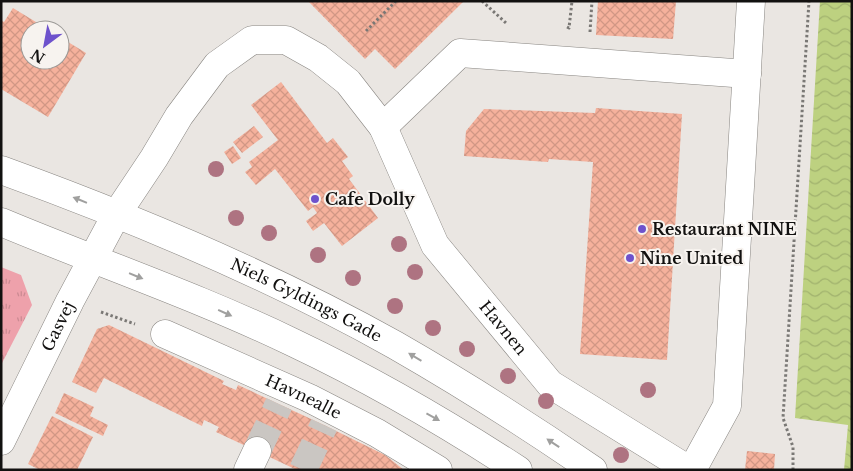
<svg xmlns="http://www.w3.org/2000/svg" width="853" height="471" font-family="'Libre Baskerville',serif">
  <defs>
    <pattern id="grass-tufts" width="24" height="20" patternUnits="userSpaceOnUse" patternTransform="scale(1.25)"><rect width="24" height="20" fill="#eea1ab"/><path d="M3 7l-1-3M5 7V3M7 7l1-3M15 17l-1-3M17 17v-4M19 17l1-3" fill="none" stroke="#cb8a92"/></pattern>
    <pattern id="water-waves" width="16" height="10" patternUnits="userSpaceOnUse" patternTransform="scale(1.25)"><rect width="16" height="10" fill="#bdd180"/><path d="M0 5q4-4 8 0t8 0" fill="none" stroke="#a1b26e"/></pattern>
    <pattern id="building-cross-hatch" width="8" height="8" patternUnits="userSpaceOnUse" patternTransform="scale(1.25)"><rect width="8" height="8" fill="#f5b19c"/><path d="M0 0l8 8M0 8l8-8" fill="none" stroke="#d19785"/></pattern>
  </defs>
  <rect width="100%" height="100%" fill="#eae6e2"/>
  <!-- grass -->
  <path fill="url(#grass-tufts)" d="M1 267 21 275 32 305 1 365Z"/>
  <!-- water -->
  <path fill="url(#water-waves)" d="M820 1H852V470H844L848 425 795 418Z"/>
  <!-- building -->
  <g fill="url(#building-cross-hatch)">
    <path d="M308 1H464L395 69 375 49 365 59Z"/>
    <path d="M598 1H676L673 39 596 35Z"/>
    <path d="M13 8 49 30H30V60H60V37L86 53 48 117 1 89V20L4 22Z"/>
    <path d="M281 82 327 143 333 138 348 157 342 161 353 176 349 179 378 218 342 246 324 223 313 231 306 221 317 213 313 207 308 211 275 169 256 185 245 172 252 167 249 162 278 140 251 105Z"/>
    <path d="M596 108 682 114 667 360 580 354 593 162 549 159 548 162 464 156 466 131 484 109 595 113Z"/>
    <path d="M254 126 263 137 242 153 233 142Z"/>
    <path d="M233 146 241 158 232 164 224 152Z"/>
    <path d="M109 325 224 381 222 384 236 390 238 385 324 425 385 455 404 470H297L216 432 219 427 204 420 202 426 104 378 96 393 72 382 97 329Z"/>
    <path d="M64 393 94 407 90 416 108 425 103 436 55 413Z"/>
    <path d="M52 416 93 437 77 470H40L28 464Z"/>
    <path d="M747 451 775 454 774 470H745Z"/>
  </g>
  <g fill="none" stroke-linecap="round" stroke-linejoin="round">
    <!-- minor-tunnel -->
    <g stroke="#cac6c2" stroke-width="28" stroke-dasharray="28 14" stroke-linecap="butt">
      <path d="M257 451 279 404"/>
      <path d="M303 470 324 425"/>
    </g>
    <defs>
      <g id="minor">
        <path d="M383 127 460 53 747 74"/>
        <path id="s1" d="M1 170C136 219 270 275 395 345 463 384 529 426 593 470"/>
        <path d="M1 222C99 263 199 297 294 343 372 380 446 423 518 470"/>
        <path id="s2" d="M165 334 309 398 377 433 438 470"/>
        <path id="s3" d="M1 441 70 301 116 215 154 158 179 116 217 65 252 40H286L318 58 348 82 383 127 435 245 550 384 689 470"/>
        <path d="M248 470 257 451"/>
        <path d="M692 470 727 406 751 1"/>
      </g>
    </defs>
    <!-- minor casing -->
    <use href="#minor" stroke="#888581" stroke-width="29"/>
    <!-- path -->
    <g stroke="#7a7875" stroke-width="3" stroke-dasharray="2.5 2.5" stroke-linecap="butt">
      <path d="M482 1 506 23"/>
      <path d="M567 27 569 28 572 1"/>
      <path d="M366 31 396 1"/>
      <path d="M590 32 592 1"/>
      <path d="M101 312 135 324"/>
      <path d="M793 470V447L783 418 809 1"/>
    </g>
    <!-- minor -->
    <use href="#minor" stroke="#fff" stroke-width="28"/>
  </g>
  <!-- trees -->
  <g fill="#ae7381">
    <circle cx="216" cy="169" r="8"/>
    <circle cx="236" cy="218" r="8"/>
    <circle cx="269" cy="233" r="8"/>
    <circle cx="399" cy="244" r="8"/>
    <circle cx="318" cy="255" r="8"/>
    <circle cx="415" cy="272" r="8"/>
    <circle cx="353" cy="278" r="8"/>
    <circle cx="395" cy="306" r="8"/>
    <circle cx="433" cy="328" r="8"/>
    <circle cx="467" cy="349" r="8"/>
    <circle cx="508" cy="376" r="8"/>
    <circle cx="648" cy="390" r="8"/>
    <circle cx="546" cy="401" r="8"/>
    <circle cx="621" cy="455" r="8"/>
  </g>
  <!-- one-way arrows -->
  <defs><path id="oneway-solid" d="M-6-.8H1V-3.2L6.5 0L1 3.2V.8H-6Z" transform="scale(1.25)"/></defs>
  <g fill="#a0a09f">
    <use href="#oneway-solid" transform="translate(80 200) rotate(-158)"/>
    <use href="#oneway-solid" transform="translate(136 276) rotate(22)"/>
    <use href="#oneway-solid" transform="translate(225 313) rotate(24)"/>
    <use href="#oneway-solid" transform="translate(415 357) rotate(-149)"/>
    <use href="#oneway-solid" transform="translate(433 417) rotate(29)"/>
    <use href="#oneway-solid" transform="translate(553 443) rotate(-146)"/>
  </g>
  <!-- markers -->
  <g fill="#6e52cc" stroke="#f7f3ef" stroke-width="2">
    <circle cx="315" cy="199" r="5"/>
    <circle cx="642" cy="229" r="5"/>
    <circle cx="630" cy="258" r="5"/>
  </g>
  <g text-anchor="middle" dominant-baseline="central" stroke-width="4" stroke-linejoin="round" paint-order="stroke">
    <!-- poi labels -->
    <g font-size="16" font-weight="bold" fill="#121110" stroke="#f7f3ef" text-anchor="start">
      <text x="325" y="199">Cafe Dolly</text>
      <text x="652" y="229">Restaurant NINE</text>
      <text x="640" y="258">Nine United</text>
    </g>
    <!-- street labels -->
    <g font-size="16" fill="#121110" stroke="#f7f3ef">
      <text stroke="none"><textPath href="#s1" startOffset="332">Niels Gyldings Gade</textPath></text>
      <text stroke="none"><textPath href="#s3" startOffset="128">Gasvej</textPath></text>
      <text stroke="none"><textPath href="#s3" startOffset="880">Havnen</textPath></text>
      <text stroke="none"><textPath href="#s2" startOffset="152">Havnealle</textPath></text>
    </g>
  </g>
  <!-- border -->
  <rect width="853" height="471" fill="none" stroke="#121110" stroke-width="5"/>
  <!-- north arrow -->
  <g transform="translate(45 45) rotate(212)"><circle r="24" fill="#f7f3ef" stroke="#9b9996"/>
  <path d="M0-4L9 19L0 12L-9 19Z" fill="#6e52cc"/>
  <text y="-8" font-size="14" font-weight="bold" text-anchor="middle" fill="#121110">N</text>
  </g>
</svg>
